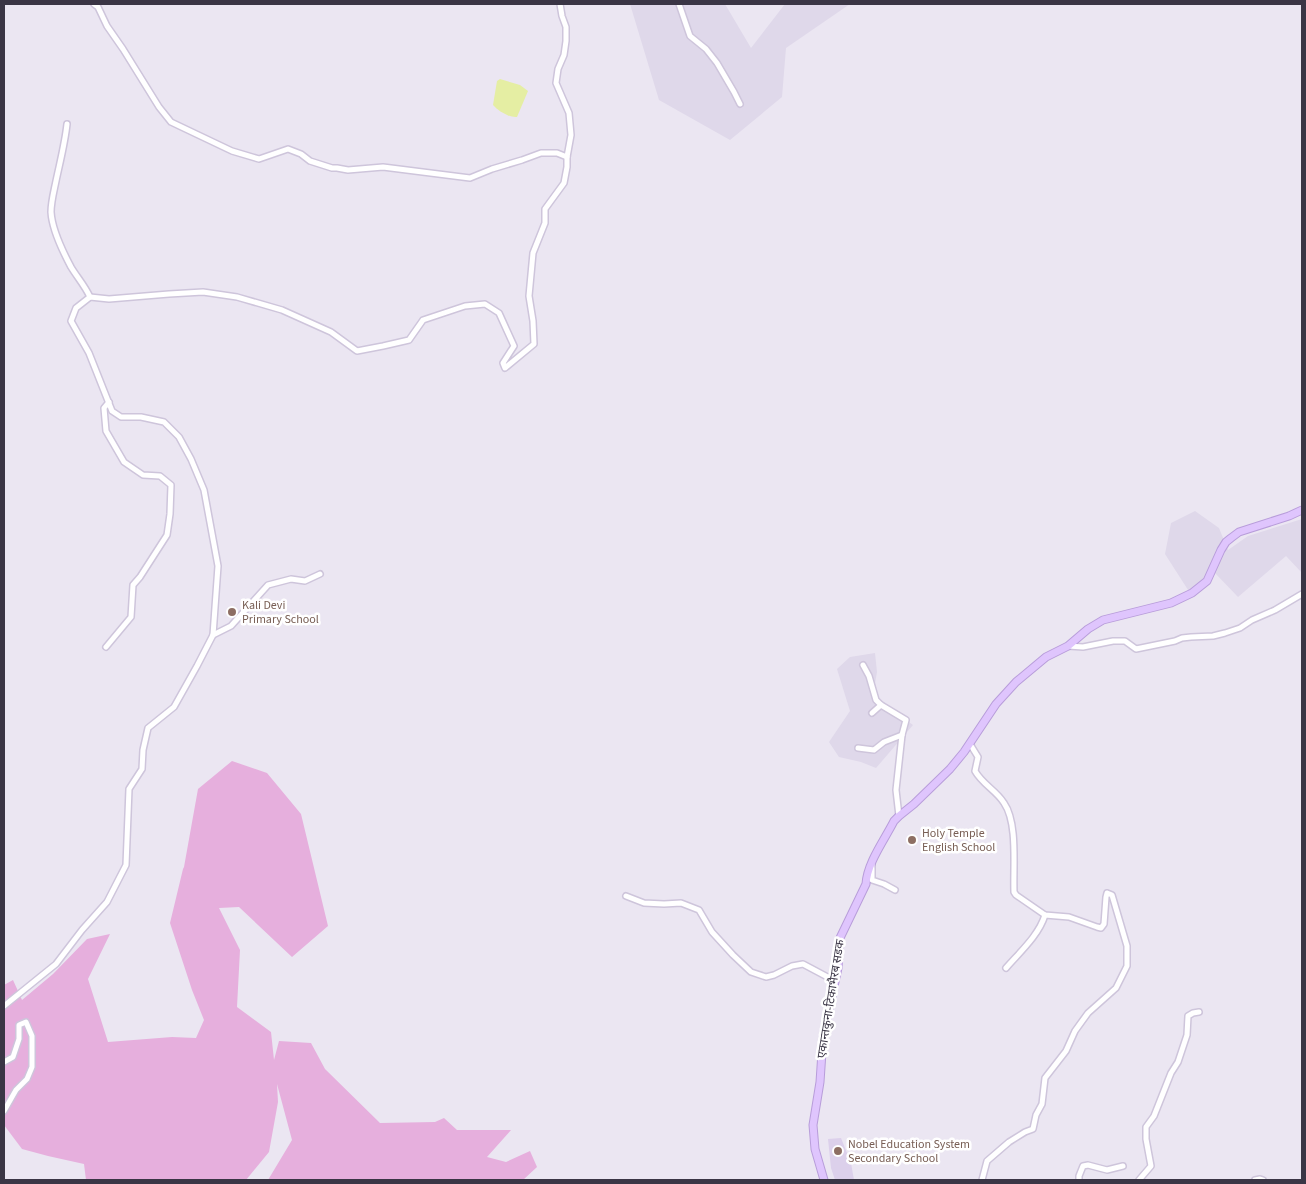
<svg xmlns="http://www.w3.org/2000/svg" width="1306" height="1184" font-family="'Source Sans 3','Noto Sans Devanagari',sans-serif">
  <rect width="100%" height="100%" fill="#ebe6f2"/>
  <!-- residential -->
  <g fill="#dfd8ea">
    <path d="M630 4H725L751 48 785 4H850L786 48 782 97 730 140 659 100Z"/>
    <path d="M1195 511 1219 528 1228 550 1248 536 1302 519V573L1286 556 1238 597 1214 572 1205 587 1190 593 1165 554 1171 523Z"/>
    <path d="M875 653 877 672 873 695 894 712 913 725 876 768 861 762 839 757 829 742 850 711 837 669 850 657Z"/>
  </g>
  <!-- education -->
  <path fill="#dcd0eb" d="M841 1138 851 1163 854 1180H835L831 1168 828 1139Z"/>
  <!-- green -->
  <path fill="#e6afdd" d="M232 761 267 773 301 814 328 926 292 957 239 907 219 908 240 950 237 1007 271 1032 274 1060 279 1041 311 1043 325 1069 380 1123 435 1122 444 1118 457 1130H511L487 1157 506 1162 530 1151 537 1167 523 1180H268L292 1140 277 1084 278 1102 269 1152 246 1180H86L84 1164 48 1156 22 1149 4 1125V985L13 980 22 1000 53 974 87 939 110 934 88 979 108 1042 172 1037 196 1038 204 1020 192 990 170 923 183 869 184 867 198 789Z"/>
  <!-- water -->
  <path fill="#e5eea3" d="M500 79 520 85 528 91 517 117C510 118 498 111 493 105L497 81Z"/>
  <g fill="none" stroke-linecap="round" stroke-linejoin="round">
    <defs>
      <g id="street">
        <path d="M94 4 98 7 107 26 123 49 159 107 171 122 232 151 259 159 288 149 301 154 310 161 332 168H337L348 170 383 167 470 178 492 169 522 160 541 153H557L567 157"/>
        <path d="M679 4 690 36 706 49 717 63 734 92 740 104"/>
        <path d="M67 124C65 143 60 162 56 181 54 191 51 202 51 212 52 229 63 252 71 267 77 277 85 286 90 297"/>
        <path d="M213 635 231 626 268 585 291 579 305 581 320 574"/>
        <path d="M1068 646 1083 647 1113 641H1125L1136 649 1175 641 1182 638 1191 637 1213 636 1225 633 1240 628 1252 620 1275 610 1302 594"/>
        <path d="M106 647 131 617 133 585 140 577 167 535 170 514 171 485 160 476 143 475 124 462 106 431 104 408 109 402"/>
        <path d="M863 665 869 676 876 700 881 705 906 720 902 735 896 790 899 816"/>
        <path d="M872 713 881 705"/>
        <path d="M970 744 978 757 975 771C983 785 996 790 1004 803 1018 823 1013 867 1014 892L1016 895 1045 915 1069 917 1097 927 1101 928 1104 924 1106 897 1107 893 1112 895 1127 946V966L1116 988 1088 1013 1075 1031 1066 1051 1045 1078 1042 1104 1036 1115 1033 1129 1025 1132 1009 1142 987 1161 982 1180"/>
        <path d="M858 748 874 750 884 742 902 735"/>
        <path d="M872 865V880L884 884 895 890"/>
        <path d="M626 896 644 903 664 904 681 903 699 910 712 932 733 955 751 972 766 977 774 975 792 966 803 964 835 981"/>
        <path d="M1006 968C1020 952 1039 935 1045 915"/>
        <path d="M4 1006 56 964 82 930 107 902 126 865 129 789 142 769 143 750 148 728 174 707 197 666 213 635 218 566 204 490 191 459 179 437 164 422 141 417H121L112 411 89 353 71 321 76 308 90 297 109 299 169 294 203 292 237 297 282 310 331 332 357 351 383 346 409 340 423 320 465 306 485 304 499 313 514 346 503 363 505 368 534 344 533 321 529 296 533 253 545 223V209L564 183 567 167V157L571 135 569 113 556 83 558 69 564 55 566 41V27L562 16 560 4"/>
        <path d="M4 1062 13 1057 19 1039V1025L26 1022 32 1036V1067L27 1079 16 1090 4 1111"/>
        <path d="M1079 1180V1176L1083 1166 1088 1165 1107 1170 1123 1166"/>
        <path d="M1139 1180 1151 1166 1146 1139V1127L1154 1116 1171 1073 1178 1062 1187 1035 1188 1016 1193 1013 1199 1012"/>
        <path d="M1255 1180 1260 1179 1263 1180"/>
      </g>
      <path id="secondary" d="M824 1180 815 1149 813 1125 820 1082 823 1037 838 968 840 938 866 884C867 863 885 839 894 821L899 816 914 804 950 769 964 752 996 704 1016 682 1046 657 1068 646 1088 629 1103 620 1171 603 1192 593 1207 581 1221 550 1226 542 1231 538 1239 532 1289 516 1302 510"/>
    </defs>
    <!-- street casing -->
    <use href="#street" stroke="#cec5db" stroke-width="8"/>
    <!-- secondary casing -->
    <use href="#secondary" stroke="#b89dda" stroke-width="9"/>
    <!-- street -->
    <use href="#street" stroke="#fff" stroke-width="5"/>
    <!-- secondary -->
    <use href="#secondary" stroke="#dfc5fd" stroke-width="7"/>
  </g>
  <!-- markers -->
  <g fill="#8d6e63" stroke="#fff" stroke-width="2">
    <circle cx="232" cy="612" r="5"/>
    <circle cx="912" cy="840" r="5"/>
    <circle cx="838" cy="1151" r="5"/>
  </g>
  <g text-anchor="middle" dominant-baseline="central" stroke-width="5" stroke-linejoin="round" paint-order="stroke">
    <!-- education labels -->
    <g font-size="12" fill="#785e54" stroke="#fff" text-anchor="start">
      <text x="242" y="605">Kali Devi<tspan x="242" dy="14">Primary School</tspan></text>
      <text x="922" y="833">Holy Temple<tspan x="922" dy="14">English School</tspan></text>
      <text x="848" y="1144">Nobel Education System<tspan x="848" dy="14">Secondary School</tspan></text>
    </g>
    <!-- street labels -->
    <g font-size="12" fill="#3a3545" stroke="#fff">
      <text transform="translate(831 999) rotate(-81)">एकान्तकुना-टिकाभैरब सडक</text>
    </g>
  </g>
  <!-- border -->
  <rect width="1306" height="1184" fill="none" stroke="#3a3545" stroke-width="10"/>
</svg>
